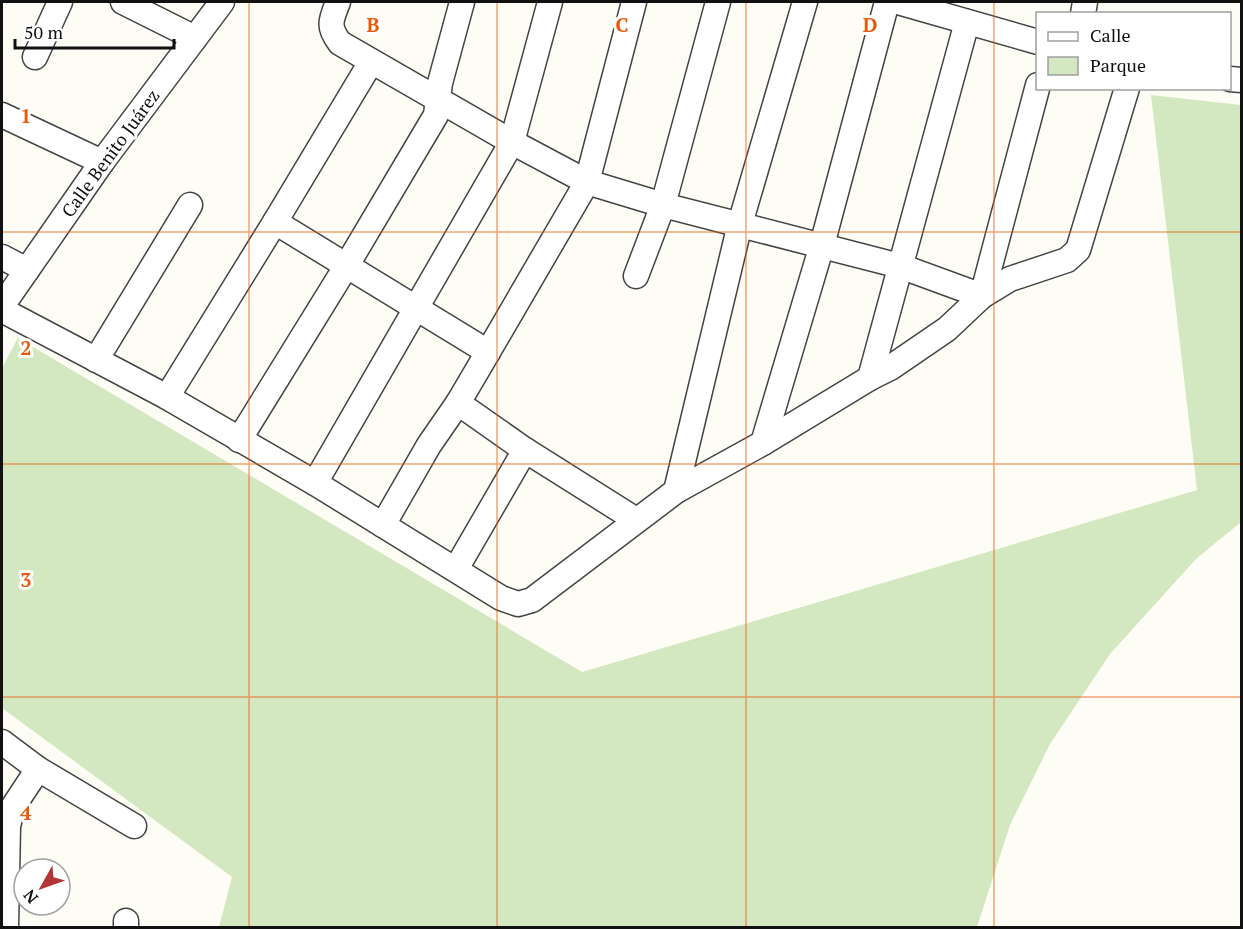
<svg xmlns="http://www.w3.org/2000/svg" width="1243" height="929" font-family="'PT Serif',serif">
  <rect width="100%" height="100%" fill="#fefdf5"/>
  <!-- green -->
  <path fill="#d3e7c1" d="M1151 95 1241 105V522L1196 559 1110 654 1050 744 1010 825 977 927H219L232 877 2 708V368L18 338 582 672 1197 490Z"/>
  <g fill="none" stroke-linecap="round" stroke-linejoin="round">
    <defs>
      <g id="minor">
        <path d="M123 2 195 38"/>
        <path d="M338 2C331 20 327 26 340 43L512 142 587 182 663 205 900 266 982 296 1038 85"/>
        <path d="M898 2 1038 42"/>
        <path d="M1083 14 1085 2"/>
        <path d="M35 57 60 2"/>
        <path d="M1230 79 1242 80"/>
        <path d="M2 115 102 162"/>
        <path d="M275 222 488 352"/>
        <path d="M2 257 27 270"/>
        <path d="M636 276 663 205 718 2"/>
        <path d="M2 306 102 162 222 2"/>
        <path d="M2 310 167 397 315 483 501 598 518 604 532 600 676 491 763 443 870 378 890 368 947 329 982 296 1010 279 1067 260 1078 250 1127 88"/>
        <path d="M96 360 190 205"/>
        <path d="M870 378 967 22"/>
        <path d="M167 397 275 222 371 62"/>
        <path d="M458 403 525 450 636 520"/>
        <path d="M239 440 347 265 436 115 440 83 462 2"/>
        <path d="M763 443 822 245 887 2"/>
        <path d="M315 483 512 142 550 2"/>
        <path d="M676 491 740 224 805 2"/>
        <path d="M383 525 429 445 458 403 488 352 587 182 634 2"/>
        <path d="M456 569 525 450"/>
        <path d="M2 742 38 769 134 826"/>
        <path d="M6 928 8 826 13 807 38 769"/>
        <path d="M126 928V921"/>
      </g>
    </defs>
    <!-- minor casing -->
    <use href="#minor" stroke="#444" stroke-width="27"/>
    <!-- minor -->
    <use href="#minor" stroke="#fff" stroke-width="24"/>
  </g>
  <!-- grid -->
  <path fill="none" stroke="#e8590c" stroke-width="1.5" stroke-opacity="0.55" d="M249 2V928M497 2V928M746 2V928M994 2V928M2 232H1242M2 464H1242M2 697H1242"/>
  <g text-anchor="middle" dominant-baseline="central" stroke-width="6" stroke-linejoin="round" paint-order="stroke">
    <!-- street labels -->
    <g font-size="18" fill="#111" stroke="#fff">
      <text transform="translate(110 153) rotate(-54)">Calle Benito Juárez</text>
    </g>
  </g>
  <g font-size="20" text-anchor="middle" font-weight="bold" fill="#e8590c" stroke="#fff" stroke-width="6" stroke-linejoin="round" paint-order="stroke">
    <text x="373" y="32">B</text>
    <text x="622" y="32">C</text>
    <text x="870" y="32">D</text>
    <text x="26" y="123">1</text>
    <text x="26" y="355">2</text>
    <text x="26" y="587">3</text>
    <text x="26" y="820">4</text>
  </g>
  <!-- border -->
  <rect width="1243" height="929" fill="none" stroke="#111111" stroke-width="6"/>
  <!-- legend -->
  <rect x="1036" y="12" width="195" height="78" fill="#ffffff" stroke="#a0a0a0" stroke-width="1.5"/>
  <rect x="1048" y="32" width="30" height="9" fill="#ffffff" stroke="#a0a0a0" stroke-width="1.5"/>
  <text x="1090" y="42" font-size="18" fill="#111111">Calle</text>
  <rect x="1048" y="57" width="30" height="18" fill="#d3e7c1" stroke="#a0a0a0" stroke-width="1.5"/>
  <text x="1090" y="72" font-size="18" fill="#111111">Parque</text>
  <!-- north arrow -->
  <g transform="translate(42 887) rotate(230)"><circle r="28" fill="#ffffff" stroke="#a0a0a0" stroke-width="1.5"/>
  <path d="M0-4.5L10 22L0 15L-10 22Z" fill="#b53435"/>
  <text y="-9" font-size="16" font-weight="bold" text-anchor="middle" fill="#111111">N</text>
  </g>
  <!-- scale -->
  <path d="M15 39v9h159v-9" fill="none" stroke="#111111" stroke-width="3"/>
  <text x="24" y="39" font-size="18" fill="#111111" stroke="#ffffff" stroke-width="4.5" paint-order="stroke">50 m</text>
</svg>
